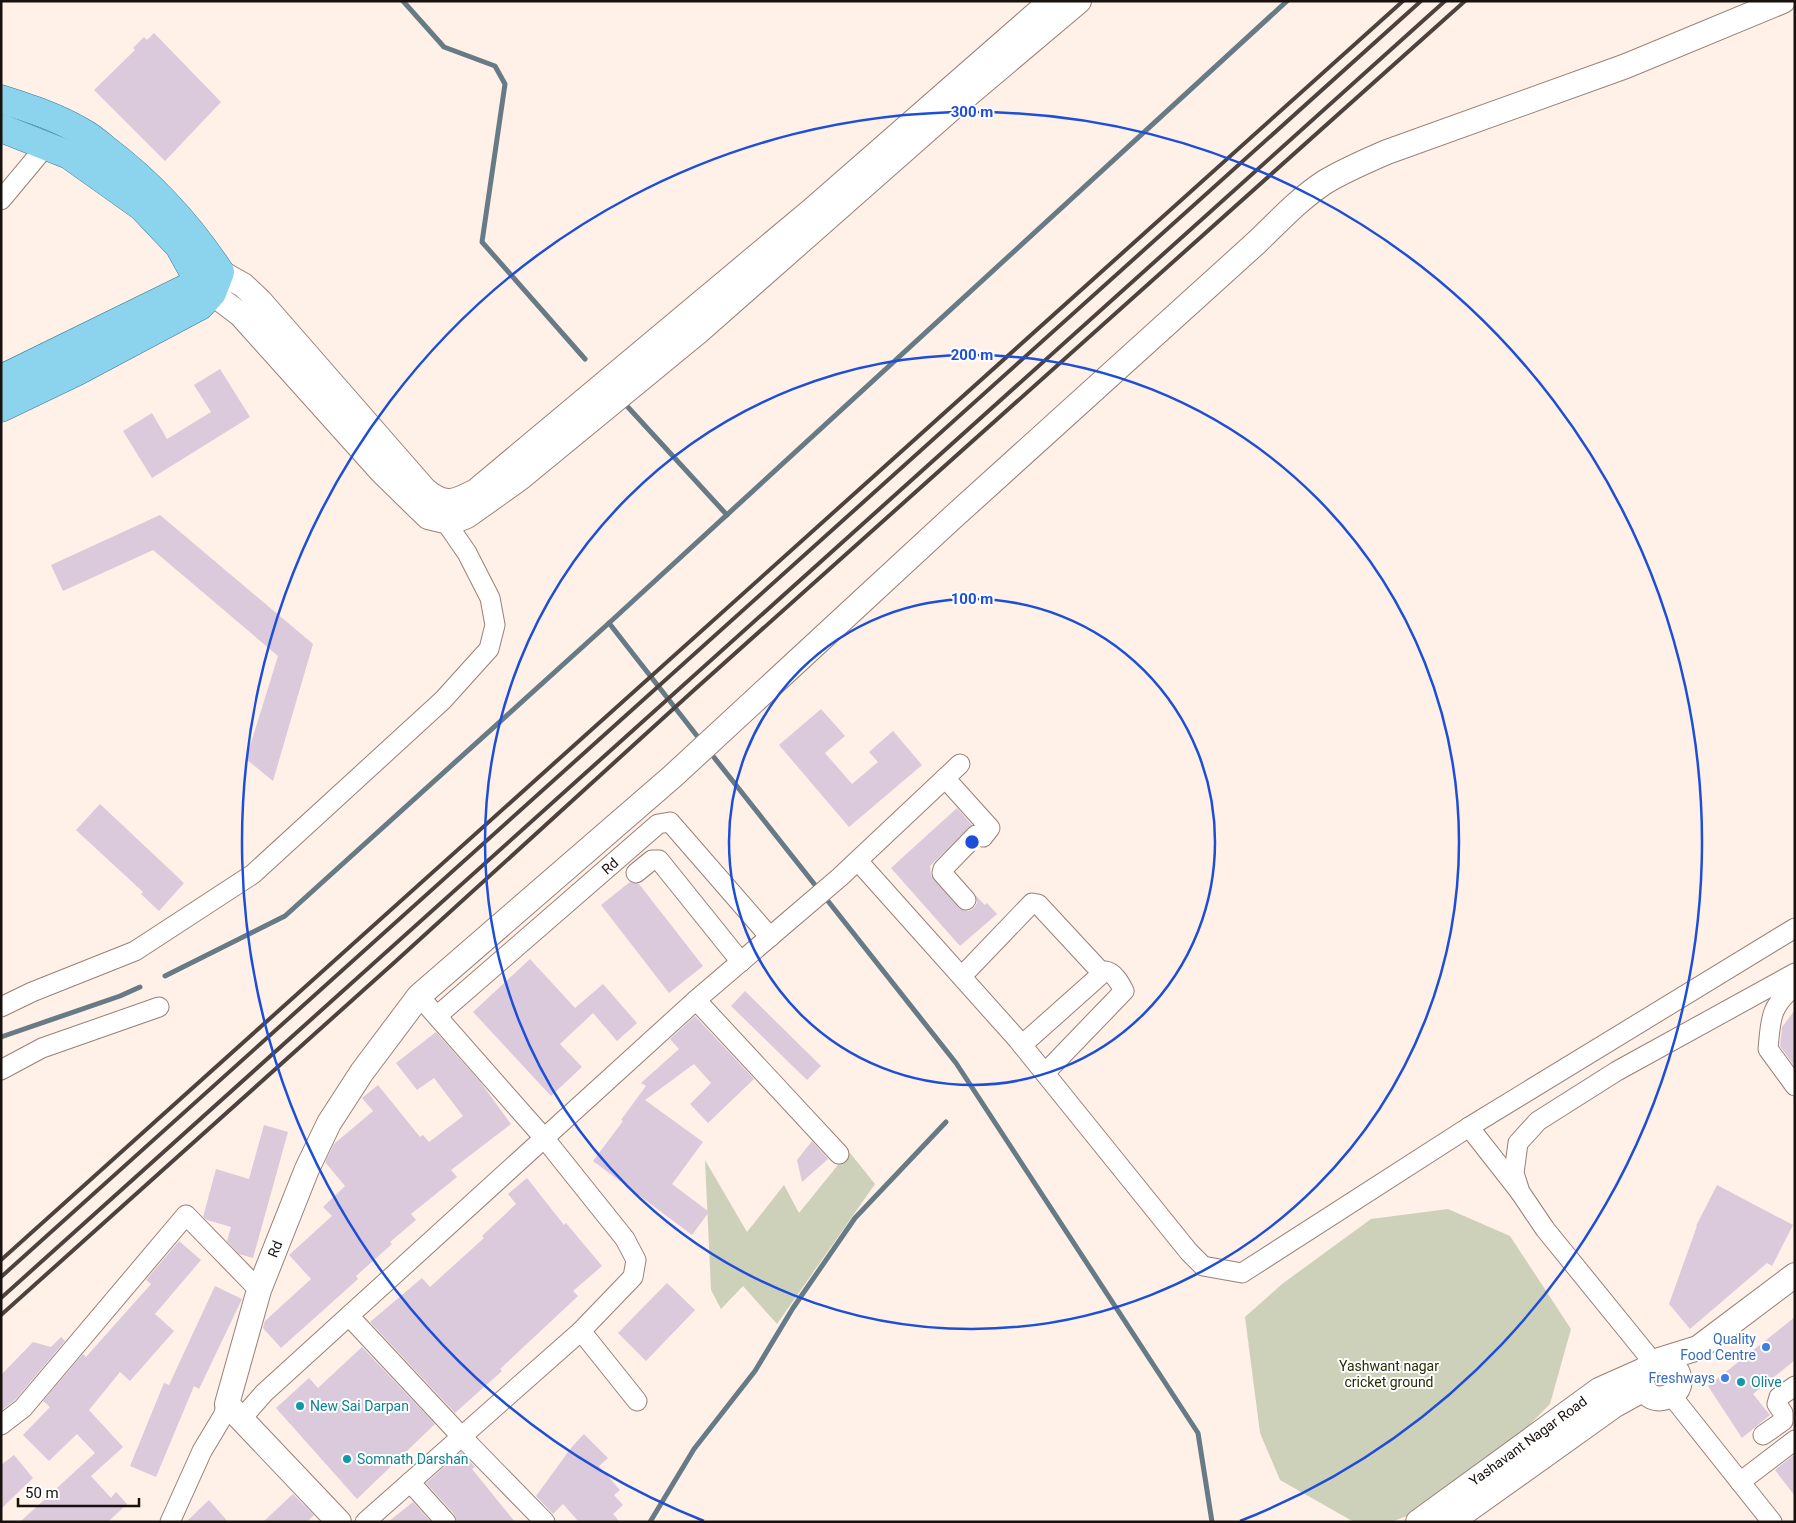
<svg xmlns="http://www.w3.org/2000/svg" width="1796" height="1523" font-family="Roboto,sans-serif">
  <rect width="100%" height="100%" fill="#fff0e8"/>
  <!-- green -->
  <g fill="#cdd1b9">
    <path d="M850 1153 875 1184 777 1324 743 1286 721 1309 711 1290 705 1160 747 1232 784 1185 799 1213 842 1160Z"/>
    <path d="M1448 1209 1510 1236 1571 1329 1550 1404 1459 1496 1391 1522H1354L1280 1480 1260 1433 1245 1317 1282 1284 1371 1219Z"/>
  </g>
  <g fill="none" stroke-linecap="round" stroke-linejoin="round">
    <!-- stream -->
    <g stroke="#677b87" stroke-width="5">
      <path d="M403 1 444 47 495 66 505 84 482 242 585 359"/>
      <path d="M626 405 727 515"/>
      <path d="M701 741 609 623 1287 1"/>
      <path d="M709 751 819 890"/>
      <path d="M824 896 956 1063 1198 1433 1212 1522"/>
      <path d="M165 976 285 916 609 623"/>
      <path d="M1 1037 120 996 140 987"/>
      <path d="M650 1522 694 1449 755 1371 793 1308 855 1218 946 1122"/>
    </g>
  </g>
  <!-- building -->
  <g fill="#dacadc">
    <path d="M154 33 221 102 165 161 94 90 135 50 133 48 144 37 147 40Z"/>
    <path d="M220 369 250 417 152 478 123 431 152 413 167 439 211 412 194 385Z"/>
    <path d="M160 515 313 644 273 781 246 759 278 656 153 550 63 591 51 565Z"/>
    <path d="M821 709 845 736 825 753 852 784 878 762 869 752 893 731 922 765 849 827 779 745Z"/>
    <path d="M100 804 184 883 159 911 141 894 143 892 76 830Z"/>
    <path d="M957 808 972 825 930 866 931 876 958 907 962 910 969 911 974 908 977 903 976 896 985 905 987 903 997 914 960 946 891 868Z"/>
    <path d="M630 882 639 884 703 966 669 993 601 905Z"/>
    <path d="M530 959 575 1008 603 984 637 1023 617 1041 593 1013 560 1044 582 1067 551 1096 473 1012Z"/>
    <path d="M745 991 821 1066 807 1080 731 1006Z"/>
    <path d="M1795 1010V1067L1780 1046 1782 1027Z"/>
    <path d="M695 1016 754 1079 708 1123 690 1104 711 1083 694 1064 645 1100 703 1142 672 1184 709 1212 692 1235 593 1161 623 1121 621 1120 646 1086 641 1083 679 1049 670 1039Z"/>
    <path d="M436 1032 481 1083 511 1124 451 1170 457 1177 411 1214 416 1220 390 1242 392 1244 356 1276 358 1279 281 1348 263 1328 265 1321 311 1279 289 1255 332 1216 323 1207 345 1186 325 1162 334 1144 373 1111 362 1098 378 1085 420 1137 423 1135 429 1142 463 1116 434 1078 417 1090 396 1063Z"/>
    <path d="M264 1125 288 1132 253 1258 239 1254 227 1241 231 1227 207 1220 203 1217 216 1169 249 1179Z"/>
    <path d="M812 1141 828 1159 802 1182 797 1160Z"/>
    <path d="M527 1178 564 1225 566 1223 602 1266 573 1291 578 1296 500 1369 502 1371 455 1413 370 1322 422 1278 430 1287 484 1238 482 1236 516 1204 508 1194Z"/>
    <path d="M1717 1185 1793 1225 1772 1266 1767 1263 1690 1329 1669 1304 1697 1226H1696Z"/>
    <path d="M179 1241 201 1260 155 1314 174 1331 130 1381 120 1372 89 1410 123 1447 91 1476 111 1498 116 1492 127 1504 108 1522H20L95 1453 77 1434 49 1461 23 1435 50 1407 43 1401 83 1354 86 1357 151 1284 146 1280Z"/>
    <path d="M667 1283 695 1310 646 1361 618 1333Z"/>
    <path d="M215 1286 242 1299 199 1389 194 1386 156 1477 130 1466 164 1383 169 1385Z"/>
    <path d="M1795 1317V1360L1753 1394 1770 1415 1742 1438 1708 1386Z"/>
    <path d="M61 1337 65 1341 16 1399 1 1411V1375L33 1342 51 1347Z"/>
    <path d="M362 1347 435 1424 357 1499 276 1408 309 1378 318 1388Z"/>
    <path d="M584 1434 608 1458 599 1466 620 1490 614 1495 623 1505 613 1514 620 1522H579L563 1504 553 1514 536 1496 571 1448Z"/>
    <path d="M461 1452 475 1467 472 1469 515 1522H457L454 1514 426 1483Z"/>
    <path d="M1795 1454V1496L1775 1470Z"/>
    <path d="M14 1455 33 1478 1 1509V1465Z"/>
    <path d="M293 1494 314 1515 307 1522H263Z"/>
    <path d="M209 1500 228 1522H186Z"/>
    <path d="M413 1502 431 1522H388Z"/>
  </g>
  <g fill="none" stroke-linecap="round" stroke-linejoin="round">
    <defs>
      <g id="minor">
        <path d="M1 200 46 146"/>
        <path d="M945 778 990 828 983 837 976 835 943 869 942 873 966 900"/>
        <path d="M858 861 1018 1040 1189 1252 1203 1266 1242 1273 1469 1127 1520 1192"/>
        <path d="M636 873 652 860H659L741 962"/>
        <path d="M962 976 1032 903 1038 904 1102 973"/>
        <path d="M1795 986C1769 1007 1771 1020 1768 1049L1795 1086"/>
        <path d="M419 996 545 1139 625 1239 636 1260 633 1277 581 1331 637 1401"/>
        <path d="M696 1000 839 1154"/>
        <path d="M1 1007 32 992 135 951 253 874 443 700 489 649 495 625 490 598 467 553 445 521 444 509"/>
        <path d="M437 1016 658 824 670 822 770 937"/>
        <path d="M1022 1045 1105 971C1114 972 1120 983 1124 991L1045 1073"/>
        <path d="M1 1070 42 1048 159 1007"/>
        <path d="M1469 1127 1795 928"/>
        <path d="M349 1316 461 1436 545 1522"/>
        <path d="M1653 1362 1545 1229 1520 1192 1514 1173 1518 1143 1538 1121 1617 1071 1795 973"/>
        <path d="M1671 1395 1772 1522"/>
        <path d="M242 1418 264 1393 696 1000 840 877 960 764"/>
        <path d="M1 1425 23 1408 186 1215 259 1290"/>
        <path d="M1763 1435 1783 1421V1413L1777 1404 1779 1397 1795 1386"/>
        <path d="M410 1482 446 1522"/>
        <path d="M1740 1482 1795 1440"/>
        <path d="M170 1522 202 1451 223 1416 227 1404"/>
        <path d="M365 1522 581 1331"/>
      </g>
      <g id="tertiary">
        <path d="M1051 1 812 210 476 491C455 502 445 507 425 490L260 301 243 285 220 272 199 282 212 293 241 315 382 472 428 517 445 521 457 520 467 516 519 479 698 332 951 109 1079 1"/>
        <path d="M1659 1360C1683 1363 1688 1394 1663 1398 1642 1402 1634 1374 1653 1362L1698 1348 1795 1275"/>
        <path d="M339 1522 227 1404 259 1290 307 1169 329 1123 362 1072 419 996 673 776 951 519 1256 243C1278 222 1299 199 1325 182 1345 170 1366 161 1387 152L1626 66 1783 1"/>
        <path d="M1418 1522 1599 1390 1644 1370"/>
        <path d="M1451 1522 1615 1405 1644 1389"/>
      </g>
      <g id="primary">
        <path d="M1 99C29 108 57 117 82 132 90 136 97 142 104 148 149 182 189 225 220 272L212 293 200 306 76 372 1 408"/>
        <path d="M1 128 69 155 142 207 179 246 199 282 1 379"/>
      </g>
    </defs>
    <!-- minor casing -->
    <use href="#minor" stroke="#988177" stroke-width="21"/>
    <!-- tertiary casing -->
    <use href="#tertiary" stroke="#988177" stroke-width="26"/>
    <!-- primary casing -->
    <use href="#primary" stroke="#327c97" stroke-width="29"/>
    <!-- minor -->
    <use href="#minor" stroke="#fff" stroke-width="19"/>
    <!-- tertiary -->
    <use href="#tertiary" stroke="#fff" stroke-width="24"/>
    <!-- primary -->
    <use href="#primary" stroke="#8cd3ee" stroke-width="28"/>
    <!-- rail -->
    <g stroke="#4d433e" stroke-width="4">
      <path d="M1 1260 1403 1"/>
      <path d="M1 1277 1421 1"/>
      <path d="M1 1298 1445 1"/>
      <path d="M1 1315 396 961 693 691 1465 1"/>
    </g>
  </g>
  <!-- distance rings -->
  <g fill="none" stroke="#1d4ed8" stroke-width="2.5">
    <circle cx="972" cy="842" r="243"/>
    <circle cx="972" cy="842" r="487"/>
    <path d="M704 1521A730 730 0 1 1 1240 1521"/>
  </g>
  <!-- markers -->
  <g fill="#3f7fe0" stroke="#fff" stroke-width="2">
    <circle cx="1766" cy="1347" r="5"/>
    <circle cx="1725" cy="1378" r="5"/>
  </g>
  <g fill="#0f9aa8" stroke="#fff" stroke-width="2">
    <circle cx="1741" cy="1382" r="5"/>
    <circle cx="300" cy="1406" r="5"/>
    <circle cx="347" cy="1459" r="5"/>
  </g>
  <g text-anchor="middle" dominant-baseline="central" stroke-width="4" stroke-linejoin="round" paint-order="stroke">
    <!-- street labels -->
    <g font-size="14" fill="#19110d" stroke="#fff">
      <text transform="translate(610 866) rotate(-41)">Rd</text>
      <text transform="translate(275 1249) rotate(-68)">Rd</text>
      <text transform="translate(1528 1441) rotate(-36)">Yashavant Nagar Road</text>
    </g>
    <!-- shop labels -->
    <g font-size="14" fill="#366cbe" stroke="#fff" text-anchor="end">
      <text x="1756" y="1339">Quality<tspan x="1756" dy="16">Food Centre</tspan></text>
      <text x="1715" y="1378">Freshways</text>
    </g>
    <!-- park labels -->
    <g font-size="14" fill="#282c03" stroke="#fff">
      <text x="1389" y="1366">Yashwant nagar<tspan x="1389" dy="16">cricket ground</tspan></text>
    </g>
    <!-- culture labels -->
    <g font-size="14" fill="#0d838f" stroke="#fff" text-anchor="start">
      <text x="1751" y="1382">Olive</text>
      <text x="310" y="1406">New Sai Darpan</text>
      <text x="357" y="1459">Somnath Darshan</text>
    </g>
  </g>
  <circle cx="972" cy="842" r="8" fill="#1d4ed8" stroke="#fff" stroke-width="2.5"/>
  <g font-size="15" text-anchor="middle" font-weight="bold" fill="#1d4ed8" stroke="#fff" stroke-width="4" stroke-linejoin="round" paint-order="stroke">
    <text x="972" y="117">300 m</text>
    <text x="972" y="360">200 m</text>
    <text x="972" y="604">100 m</text>
  </g>
  <!-- border -->
  <rect width="1796" height="1523" fill="none" stroke="#19110d" stroke-width="5"/>
  <!-- scale -->
  <path d="M18 1498v8h121v-8" fill="none" stroke="#19110d" stroke-width="2.5"/>
  <text x="25" y="1498" font-size="15" fill="#19110d" stroke="#ffffff" stroke-width="4" paint-order="stroke">50 m</text>
</svg>
